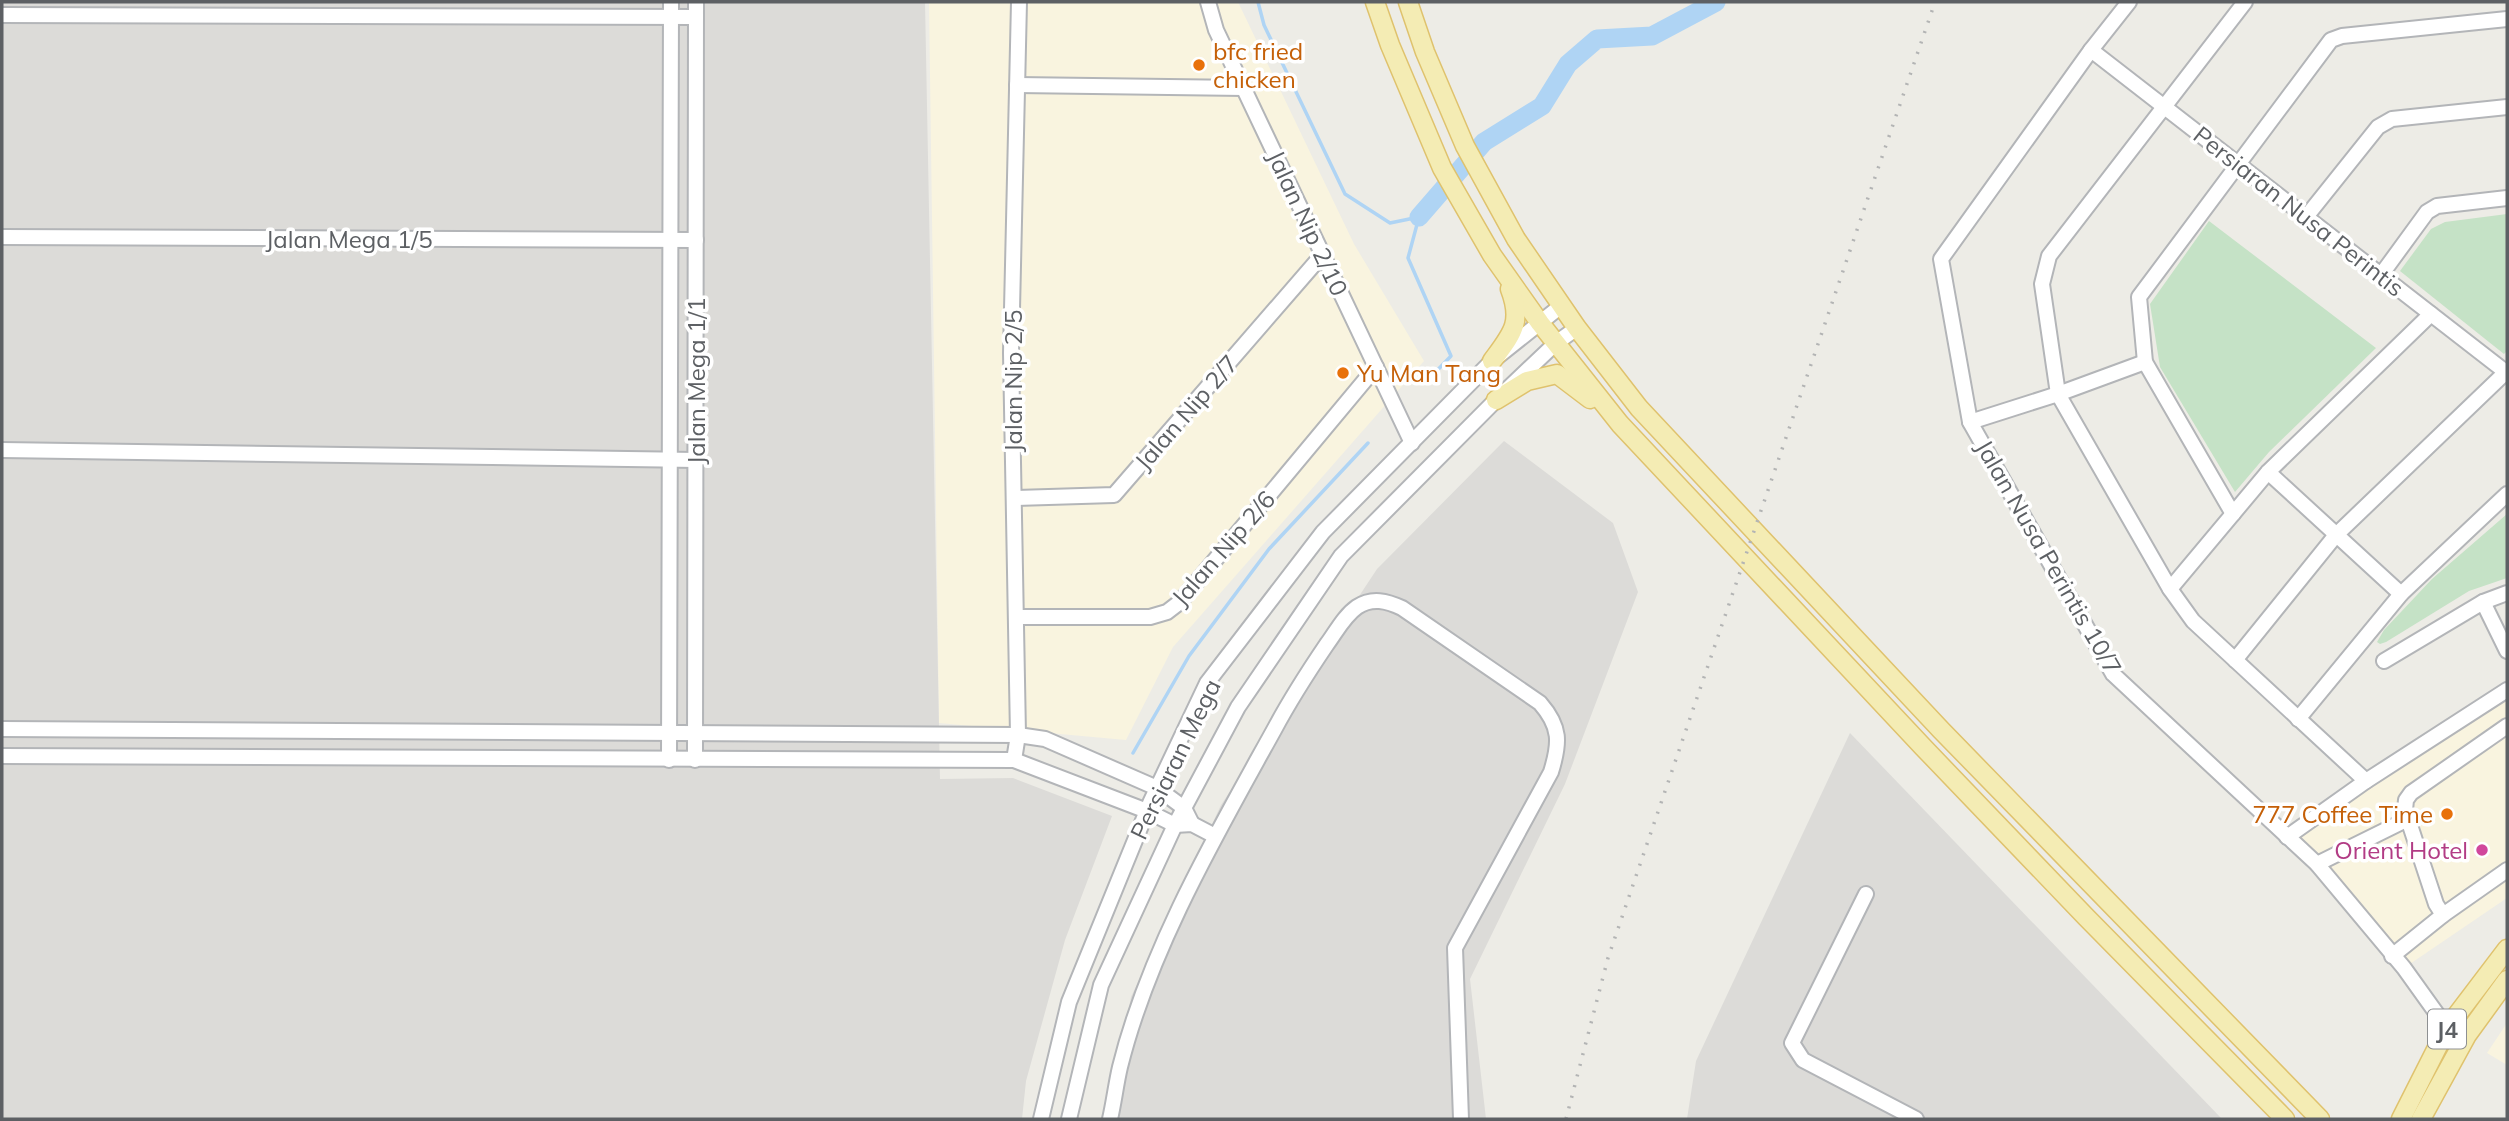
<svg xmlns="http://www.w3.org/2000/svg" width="2509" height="1121" font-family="Mulish,sans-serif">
  <rect width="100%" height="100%" fill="#edece6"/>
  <!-- commercial -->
  <g fill="#f9f4df">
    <path d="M929 2H1238L1354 244 1424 361 1173 647 1126 740 939 723Z"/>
    <path d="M2507 696V898L2404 968 2291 842Z"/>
    <path d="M2507 1023V1065L2487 1053Z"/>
  </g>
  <!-- industrial -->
  <g fill="#dcdbd8">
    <path d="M2 2H925L940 779 1013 778 1112 816 1065 940 1026 1081 1022 1119H2Z"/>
    <path d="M1504 441 1613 523 1638 592 1565 784 1470 979 1486 1119H1108L1131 997 1221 805 1377 569Z"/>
    <path d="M1850 733 2222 1119H1687L1696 1061Z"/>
  </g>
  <!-- green -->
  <g fill="#c5e2c6">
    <path d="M2507 214V351L2504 354 2400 271 2431 229 2445 222Z"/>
    <path d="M2209 221 2376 348 2269 452 2235 492 2160 367 2150 304Z"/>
    <path d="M2507 514V578L2469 591 2386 642 2380 644 2377 642 2384 630 2432 579Z"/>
  </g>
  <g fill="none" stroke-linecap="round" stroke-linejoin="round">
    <!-- stream -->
    <g stroke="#afd4f4" stroke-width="3.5">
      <path d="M1258 2 1264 25 1345 194 1390 223 1419 217 1408 258 1451 356 1426 382"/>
      <path d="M1133 753 1189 656 1269 549 1368 443"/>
    </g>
    <!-- river -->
    <path stroke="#afd4f4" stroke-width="19" d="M1419 217 1484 142 1542 106 1568 64 1597 39 1652 36 1716 2"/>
    <defs>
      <g id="minor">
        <path d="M1208 2 1216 30 1412 443"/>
        <path d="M2129 2 2091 50 1941 259 1970 422 2113 674 2317 864 2404 968 2447 1028"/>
        <path d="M2245 2 2049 256 2042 284 2058 394 2170 589 2193 621 2366 781"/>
        <path d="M2 15 696 17"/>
        <path d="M2091 50 2507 373"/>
        <path d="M1017 85 1244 88"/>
        <path d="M2306 217 2378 127 2392 119 2507 107"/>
        <path d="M2 237 696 240"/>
        <path d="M2381 275 2427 212 2437 206 2507 198"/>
        <path d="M1970 422 2058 394 2145 362"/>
        <path d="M2 450 696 460"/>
        <path d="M2268 472 2401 594"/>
        <path d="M1014 498 1114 495 1323 254"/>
        <path d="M2233 514 2145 362 2139 297 2331 40 2342 36 2507 19"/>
        <path d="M2170 589 2268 472 2431 314"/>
        <path d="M2483 602 2507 651"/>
        <path d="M1016 617H1150L1167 612 1180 602 1376 367"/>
        <path d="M2235 660 2336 535 2507 371"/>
        <path d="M2384 661 2483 602 2507 593"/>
        <path d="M2298 719 2401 594 2507 494"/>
        <path d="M2 729 1018 735 1045 739 1157 788 1184 808 1192 824"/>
        <path d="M2 756 1014 760 1147 811 1175 825 1192 824 1215 836"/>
        <path d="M669 760 671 2"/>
        <path d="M695 760 696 2"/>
        <path d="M1014 760 1018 735 1011 353 1019 2"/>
        <path d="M2287 837 2366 781 2507 690"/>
        <path d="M2317 864 2408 819"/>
        <path d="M1866 894 1792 1043 1803 1060 1916 1119"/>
        <path d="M2443 915 2436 904 2405 810 2406 800 2411 793 2507 726"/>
        <path d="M2392 956 2443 915 2507 870"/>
        <path d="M1041 1119 1069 1002 1151 801 1207 683 1323 532 1492 361 1561 306"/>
        <path d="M1069 1119 1101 985 1175 825 1238 707 1341 556 1496 400 1556 343 1577 328"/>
        <path d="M1110 1119C1114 1102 1116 1084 1120 1067 1149 950 1216 835 1274 730 1290 700 1308 672 1327 644 1336 632 1344 616 1357 607 1372 597 1387 601 1402 608L1540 703C1561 727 1560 743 1551 772L1455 948 1461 1119"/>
      </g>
      <g id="major">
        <path d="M1375 2 1390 45 1442 168 1492 255 1540 323 1620 424 1923 747 2086 917 2285 1119"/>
        <path d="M1408 2 1425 52 1465 146 1516 239 1577 328 1639 408 1941 730 2320 1119"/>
        <path d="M1492 361C1512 334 1523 323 1510 289"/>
        <path d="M1496 400 1527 381 1557 374 1590 399"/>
        <path d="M2401 1119 2447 1028 2507 949"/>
        <path d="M2421 1119 2467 1035 2507 980"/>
      </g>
    </defs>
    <!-- minor casing -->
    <use href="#minor" stroke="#b3b5b8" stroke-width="18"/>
    <!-- major casing -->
    <use href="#major" stroke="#dfc26d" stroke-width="21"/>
    <!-- minor -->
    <use href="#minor" stroke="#fff" stroke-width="14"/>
    <!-- major -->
    <use href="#major" stroke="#f4ecb4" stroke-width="18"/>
    <!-- rail -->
    <path stroke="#b3b4b4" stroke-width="3.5" stroke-dasharray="2 9" stroke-linecap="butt" d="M1566 1119 1608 958 1935 2"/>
  </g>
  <!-- markers -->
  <g fill="#e8710a" stroke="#fff" stroke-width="2.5">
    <circle cx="1199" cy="65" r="7"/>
    <circle cx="1343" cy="373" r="7"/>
    <circle cx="2447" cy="814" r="7"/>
  </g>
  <circle fill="#d1479c" stroke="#fff" stroke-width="2.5" cx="2482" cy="850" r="7"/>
  <g text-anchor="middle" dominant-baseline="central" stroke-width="7" stroke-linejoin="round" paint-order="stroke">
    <!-- shield labels -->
    <rect fill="#fff" stroke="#8e9092" stroke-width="2" x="2428" y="1009.5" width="38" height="39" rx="5"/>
    <g font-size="23" font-weight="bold" fill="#5d6064">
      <text x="2447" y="1029">J4</text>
    </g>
    <!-- food labels -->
    <g font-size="24" fill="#c56008" stroke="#fff" text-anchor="start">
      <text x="1213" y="51">bfc fried<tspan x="1213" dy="28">chicken</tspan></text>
      <text x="1357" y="373">Yu Man Tang</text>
      <text x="2433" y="814" text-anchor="end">777 Coffee Time</text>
    </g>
    <!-- street labels -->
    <g font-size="24" fill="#5d6064" stroke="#fff">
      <text transform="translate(2299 211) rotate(38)">Persiaran Nusa Perintis</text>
      <text transform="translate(1308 223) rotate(65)">Jalan Nip 2/10</text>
      <text x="349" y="239">Jalan Mega 1/5</text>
      <text transform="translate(696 381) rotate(-90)">Jalan Mega 1/1</text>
      <text transform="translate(1013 381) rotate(-90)">Jalan Nip 2/5</text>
      <text transform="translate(1186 412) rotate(-49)">Jalan Nip 2/7</text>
      <text transform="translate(1223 548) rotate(-49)">Jalan Nip 2/6</text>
      <text transform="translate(2049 557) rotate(60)">Jalan Nusa Perintis 10/7</text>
      <text transform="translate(1175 759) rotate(-64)">Persiaran Mega</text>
    </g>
    <!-- hotel labels -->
    <g font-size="24" fill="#b23c85" stroke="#fff" text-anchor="end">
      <text x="2468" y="850">Orient Hotel</text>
    </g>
  </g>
  <!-- border -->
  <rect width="2509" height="1121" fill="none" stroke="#5d6064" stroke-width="7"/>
</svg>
